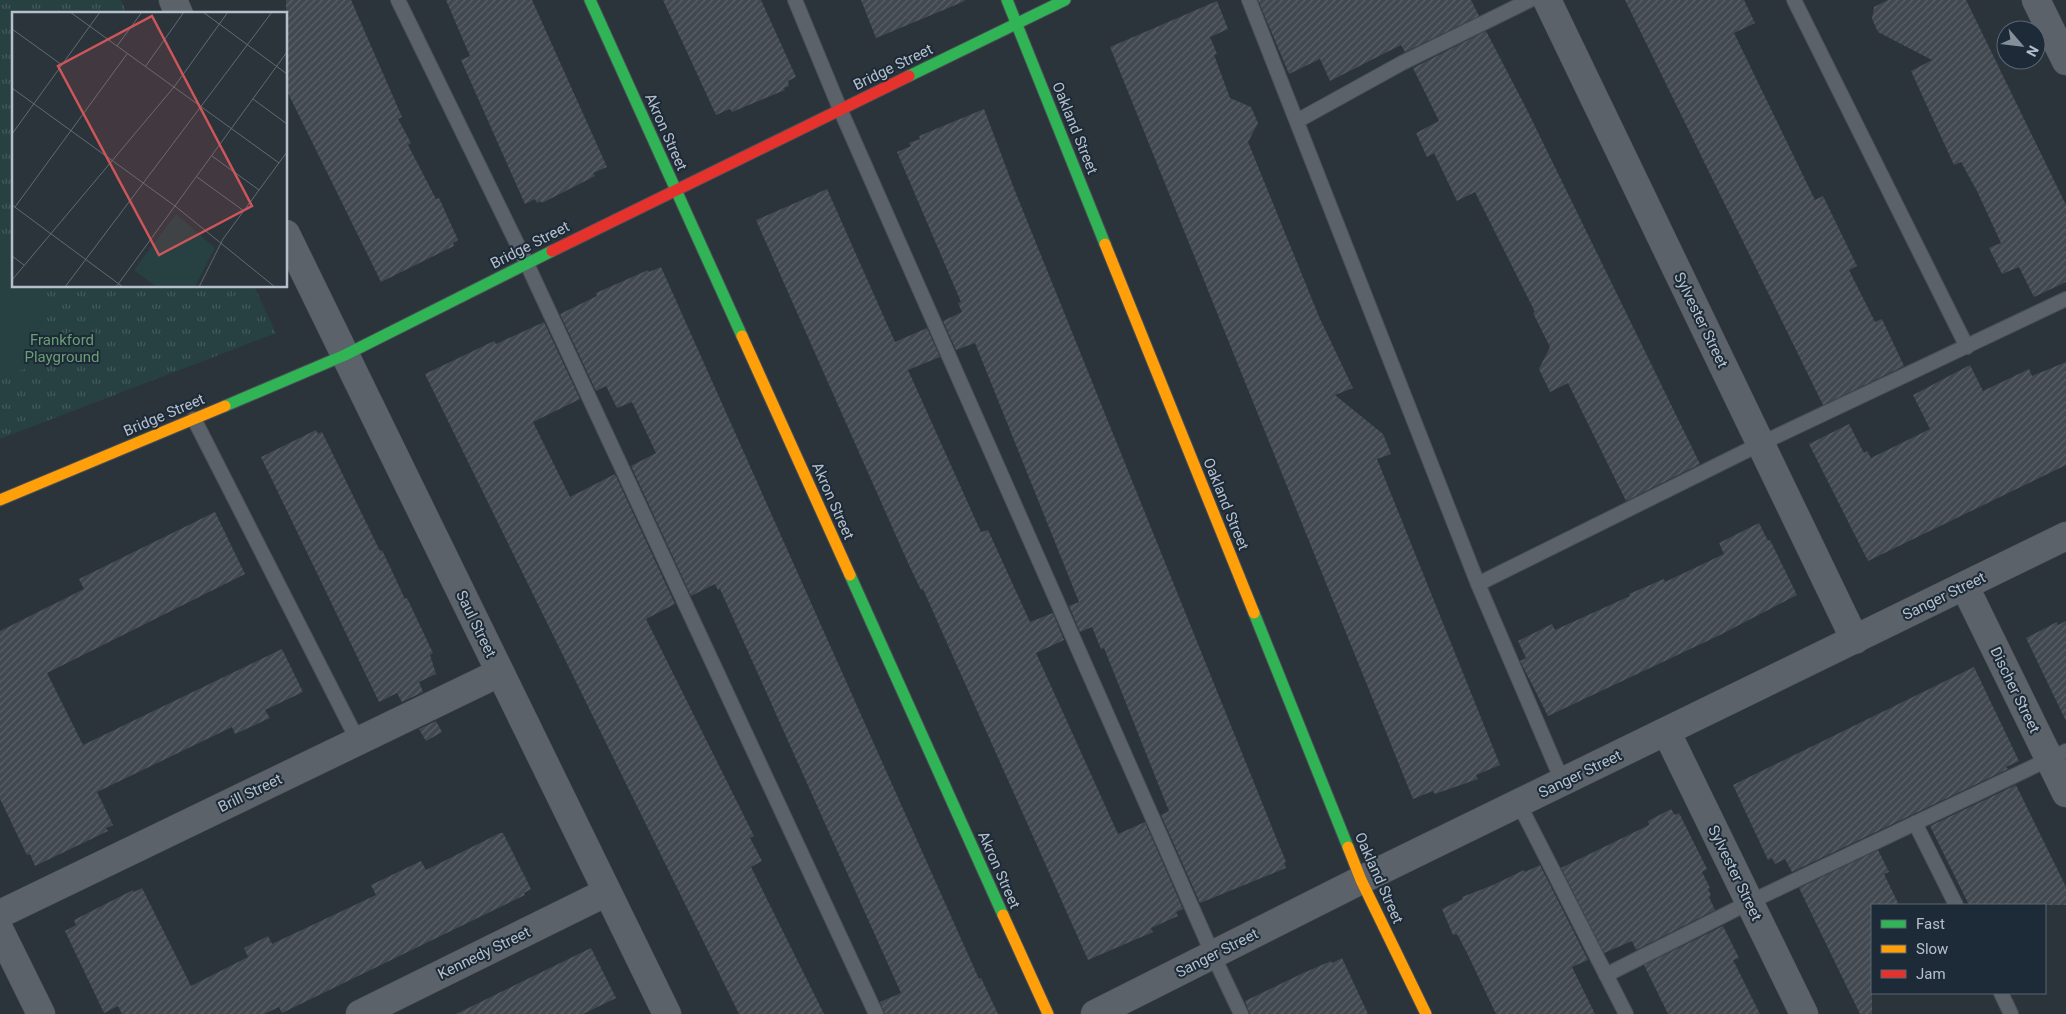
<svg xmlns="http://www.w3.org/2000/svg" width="2066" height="1014" font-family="Roboto,sans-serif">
  <defs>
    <pattern id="park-tufts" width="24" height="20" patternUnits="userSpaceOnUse" patternTransform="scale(1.25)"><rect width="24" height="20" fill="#274042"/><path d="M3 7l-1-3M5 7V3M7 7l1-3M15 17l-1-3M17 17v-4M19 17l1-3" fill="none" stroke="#445a5c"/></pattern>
    <pattern id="building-hatch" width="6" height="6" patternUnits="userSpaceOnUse" patternTransform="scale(1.25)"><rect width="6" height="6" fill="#42484f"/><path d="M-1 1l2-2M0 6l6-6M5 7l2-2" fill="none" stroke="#5b6167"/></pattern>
  </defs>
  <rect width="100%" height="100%" fill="#2b333b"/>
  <!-- park -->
  <path fill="url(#park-tufts)" d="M0 0H121L127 14H14V286H254L276 333 0 439Z"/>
  <!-- garden -->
  <path fill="#274042" d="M0 232 14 248V286H35L41 300 40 340 27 368 0 378Z"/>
  <!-- building -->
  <g fill="url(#building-hatch)">
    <path d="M286 0H351L402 117 398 119 411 143 408 145 436 199 439 198 458 240 453 243 454 246 381 282 286 89Z"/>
    <path d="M446 0H532L607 167 593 173 595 176 542 203 541 201 537 203 535 199 525 204 461 60 470 56Z"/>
    <path d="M663 0H761L796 77 788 81 789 86 784 88 785 90 732 112 730 109 716 115Z"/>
    <path d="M861 0H964L965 1 876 38Z"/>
    <path d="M1258 0H1471L1479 16 1405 52 1401 45 1330 81 1320 59 1289 74Z"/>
    <path d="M1625 0H1744L1755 23 1734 33 1815 200 1823 196 1857 266 1849 270 1875 322 1882 319 1904 366 1823 405Z"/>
    <path d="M1888 0H1966L2066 205V282L2034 297 2019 267 2002 274 1989 248 2001 243 1977 191 1961 162 1954 165 1911 71 1932 60 1878 32 1872 19 1874 7Z"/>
    <path d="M1217 1 1228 29 1210 37 1217 54 1214 55 1230 98 1251 107 1258 123 1248 142 1320 319 1353 388 1335 395 1383 434 1391 454 1377 459 1500 765 1476 775 1478 779 1435 794 1433 791 1413 799 1110 47Z"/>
    <path d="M1486 31 1527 110 1700 464 1626 501 1568 383 1550 392 1539 369 1550 347 1533 313 1535 312 1475 192 1457 201 1434 153 1427 157 1416 133 1439 121 1413 68Z"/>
    <path d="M984 109 1015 191 1286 862 1284 863 1286 868 1200 903 1161 815 1169 811 1104 648 1101 649 1092 627 1080 632 1069 606 1079 602 975 343 956 350 943 321 962 312 958 303 961 302 897 152 911 146 909 143 920 139 919 136Z"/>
    <path d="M827 189 895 342 927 328 940 357 908 370 981 532 988 530 1030 622 1053 613 1064 640 1036 653 1118 834 1145 822 1183 909 1176 912 1178 916 1151 928 1153 932 1088 960 923 589 921 590 909 565 756 220Z"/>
    <path d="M661 267 979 979 981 978 998 1014H885L880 1002 901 993 720 589 718 590 715 584 691 596 631 466 656 453 632 402 617 408 606 386 596 391 560 314 597 296 596 293 648 270 649 272Z"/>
    <path d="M544 322 580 399 533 422 570 497 615 474 675 604 646 619 754 836 750 838 762 861 751 867 824 1014H739L425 374 494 341 496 344Z"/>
    <path d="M2066 362V465L1868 561 1809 444 1849 424 1864 453 1867 451 1871 458 1930 429 1913 395 1970 365 1983 391 2029 369 2032 376Z"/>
    <path d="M316 430 318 434 322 432 380 551 382 550 405 599 407 598 433 653 430 655 436 674 419 682 423 692 402 702 397 693 379 702 261 457Z"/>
    <path d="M215 512 245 574 47 673 83 745 282 649 303 692 265 710 270 718 235 734 232 727 97 792 113 825 106 828 108 831 35 866 30 854 27 855 0 799V631L84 589 79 579Z"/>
    <path d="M1759 523 1768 541 1770 540 1797 595 1720 635 1548 716 1520 661 1526 658 1518 641 1552 624 1555 630 1630 596 1629 594 1664 579 1665 582 1724 554 1719 543Z"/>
    <path d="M2066 621V721L2026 638 2057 622 2058 625Z"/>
    <path d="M1974 667 2019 761 2006 767 2008 769 1792 872 1785 859 1775 864 1772 858 1768 860 1733 785Z"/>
    <path d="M436 721 442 732 426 741 419 729Z"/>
    <path d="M2016 785 2066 887V905H1969L1930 826Z"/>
    <path d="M1671 809 1675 815 1679 813 1707 869 1702 872 1710 888 1708 889 1711 895 1709 897 1715 910 1636 950 1632 941 1604 953 1561 868 1649 825 1648 821Z"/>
    <path d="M500 833H503L531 889 524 893 525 895 282 1013 279 1007 264 1014H122L118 1006 104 1013 65 931 76 925 74 920 133 890 134 892 142 888 191 986 248 957 244 948 268 936 272 944 376 895 371 885 421 861 426 870Z"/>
    <path d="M1878 850 1889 872 1884 874 1899 905H1872V1014H1860L1799 888Z"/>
    <path d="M1540 865 1588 960 1572 967 1595 1014H1496L1467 953 1457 934 1453 935 1442 909 1463 899 1462 897 1493 885 1524 870 1525 872Z"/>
    <path d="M1723 926 1739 958 1733 960 1760 1014H1668L1644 965Z"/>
    <path d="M591 948 616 998 583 1014H456Z"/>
    <path d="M1342 958 1368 1014H1250L1245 1001 1301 974 1331 961 1332 963Z"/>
  </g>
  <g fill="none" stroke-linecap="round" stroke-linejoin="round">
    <defs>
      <g id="lane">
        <path d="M398 0 527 264 876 1014"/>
        <path d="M795 0 840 109 1213 955 1241 1014"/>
        <path d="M1249 0 1478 584 1563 783"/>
        <path d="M1794 0 1967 347"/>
        <path d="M1297 121 1402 63 1530 0"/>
        <path d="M194 419 358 741"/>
        <path d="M1478 584 1760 444 2066 299"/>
        <path d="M1519 804 1626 1014"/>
        <path d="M1915 823 1956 905"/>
        <path d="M1606 975 1750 902 2066 751"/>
        <path d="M2001 993 2011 1014"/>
      </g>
      <g id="street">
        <path d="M173 0 179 14"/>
        <path d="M1547 0 1855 640"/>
        <path d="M2036 0 2066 61"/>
        <path d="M286 234 667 1014"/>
        <path d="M1965 587 2066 793"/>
        <path d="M1667 733 1804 1014"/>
        <path d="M0 914 499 673"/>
        <path d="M0 931 41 1014"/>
        <path d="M360 1014 607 892"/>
        <path d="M1095 1014 1361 880 2066 536"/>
      </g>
      <g id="fast">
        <path d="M590 0 742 336"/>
        <path d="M1007 0 1105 244"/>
        <path d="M909 76 1065 0"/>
        <path d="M225 406 345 355 552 251"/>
        <path d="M850 575 1003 915"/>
        <path d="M1254 613 1348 847"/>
      </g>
      <g id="slow">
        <path d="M1105 244 1254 613"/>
        <path d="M742 336 850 575"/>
        <path d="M0 500 225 406"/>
        <path d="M1348 847 1361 880 1426 1014"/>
        <path d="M1003 915 1048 1014"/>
      </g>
      <path id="jam" d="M552 251 909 76"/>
    </defs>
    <!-- lane casing -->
    <use href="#lane" stroke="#494f55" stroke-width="16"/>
    <!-- street casing -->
    <use href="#street" stroke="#494f55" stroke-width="29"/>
    <!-- fast casing -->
    <use href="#fast" stroke="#494f55" stroke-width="13"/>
    <!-- slow casing -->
    <use href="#slow" stroke="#494f55" stroke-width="13"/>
    <!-- jam casing -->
    <use href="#jam" stroke="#494f55" stroke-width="13"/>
    <!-- lane -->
    <use href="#lane" stroke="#5b6269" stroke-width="14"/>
    <!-- street -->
    <use href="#street" stroke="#5b6269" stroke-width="28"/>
    <!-- fast -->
    <use href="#fast" stroke="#30b455" stroke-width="11"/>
    <!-- slow -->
    <use href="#slow" stroke="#ff9f0a" stroke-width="11"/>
    <!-- jam -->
    <use href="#jam" stroke="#e5322d" stroke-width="11"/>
  </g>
  <g text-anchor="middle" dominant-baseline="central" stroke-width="4" stroke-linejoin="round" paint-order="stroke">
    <!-- street labels -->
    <g font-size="15" fill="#b5c0cc" stroke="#1d2a37">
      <text transform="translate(893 67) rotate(-26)">Bridge Street</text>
      <text transform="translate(1075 128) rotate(68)">Oakland Street</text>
      <text transform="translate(666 132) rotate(66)">Akron Street</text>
      <text transform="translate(530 245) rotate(-27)">Bridge Street</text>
      <text transform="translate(1701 320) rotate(64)">Sylvester Street</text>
      <text transform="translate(164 415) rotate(-23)">Bridge Street</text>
      <text transform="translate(833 501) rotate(66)">Akron Street</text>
      <text transform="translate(1226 504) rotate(68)">Oakland Street</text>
      <text transform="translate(1944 596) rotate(-26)">Sanger Street</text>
      <text transform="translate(476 624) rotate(64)">Saul Street</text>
      <text transform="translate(2015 690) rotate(64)">Discher Street</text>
      <text transform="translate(1580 774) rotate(-26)">Sanger Street</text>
      <text transform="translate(250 793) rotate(-26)">Brill Street</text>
      <text transform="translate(999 870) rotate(66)">Akron Street</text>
      <text transform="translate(1735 873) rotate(64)">Sylvester Street</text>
      <text transform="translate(1379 878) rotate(66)">Oakland Street</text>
      <text transform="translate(484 953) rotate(-26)">Kennedy Street</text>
      <text transform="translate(1217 953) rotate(-27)">Sanger Street</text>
    </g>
    <!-- park labels -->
    <g font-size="15" fill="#6b9e73" stroke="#1d2a37">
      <text x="62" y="340">Frankford<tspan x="62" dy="17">Playground</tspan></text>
    </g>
  </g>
  <!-- overview -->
  <g transform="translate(12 12)">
    <rect width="275" height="275" fill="#2b333b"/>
    <path d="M164 202 203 236 183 275H144L122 258Z" fill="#274042"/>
    <path d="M180 223 194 237 178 248 169 240 168 232 173 225ZM136 246 145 252 142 262 128 257Z" fill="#274042"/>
    <path fill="none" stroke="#626b75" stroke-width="1" d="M58 0 267 151M191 0 275 62M0 17 50 53M105 34 130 0M133 55 172 0M0 76 163 194 263 275M241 87 275 112M0 122 88 0M200 144 247 178M185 165 232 199M0 193 111 275M3 195 115 42M0 244 12 253M0 268 162 75 216 0M53 275 260 0M104 275 275 40M187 275 211 227 275 140"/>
    <path fill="#cc5659" fill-opacity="0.15" stroke="#cc5659" stroke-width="2.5" d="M140 4 240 194 147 243 46 54Z"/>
    <rect width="275" height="275" fill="none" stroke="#b5c0cc" stroke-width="2.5"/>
  </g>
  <!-- legend -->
  <rect x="1871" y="904" width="175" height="90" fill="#1d2a37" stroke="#5a6673"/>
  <rect x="1881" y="920" width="25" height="8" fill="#30b455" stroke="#5a6673"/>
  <text x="1916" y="929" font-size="15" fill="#b5c0cc">Fast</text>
  <rect x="1881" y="945" width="25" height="8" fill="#ff9f0a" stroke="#5a6673"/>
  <text x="1916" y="954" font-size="15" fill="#b5c0cc">Slow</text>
  <rect x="1881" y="970" width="25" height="8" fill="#e5322d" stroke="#5a6673"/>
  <text x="1916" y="979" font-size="15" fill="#b5c0cc">Jam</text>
  <!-- north arrow -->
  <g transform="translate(2021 45) rotate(118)"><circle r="24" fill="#1d2a37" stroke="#5a6673"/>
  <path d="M0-4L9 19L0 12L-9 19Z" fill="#858f99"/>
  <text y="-8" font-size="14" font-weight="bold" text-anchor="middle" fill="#b5c0cc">N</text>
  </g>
</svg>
